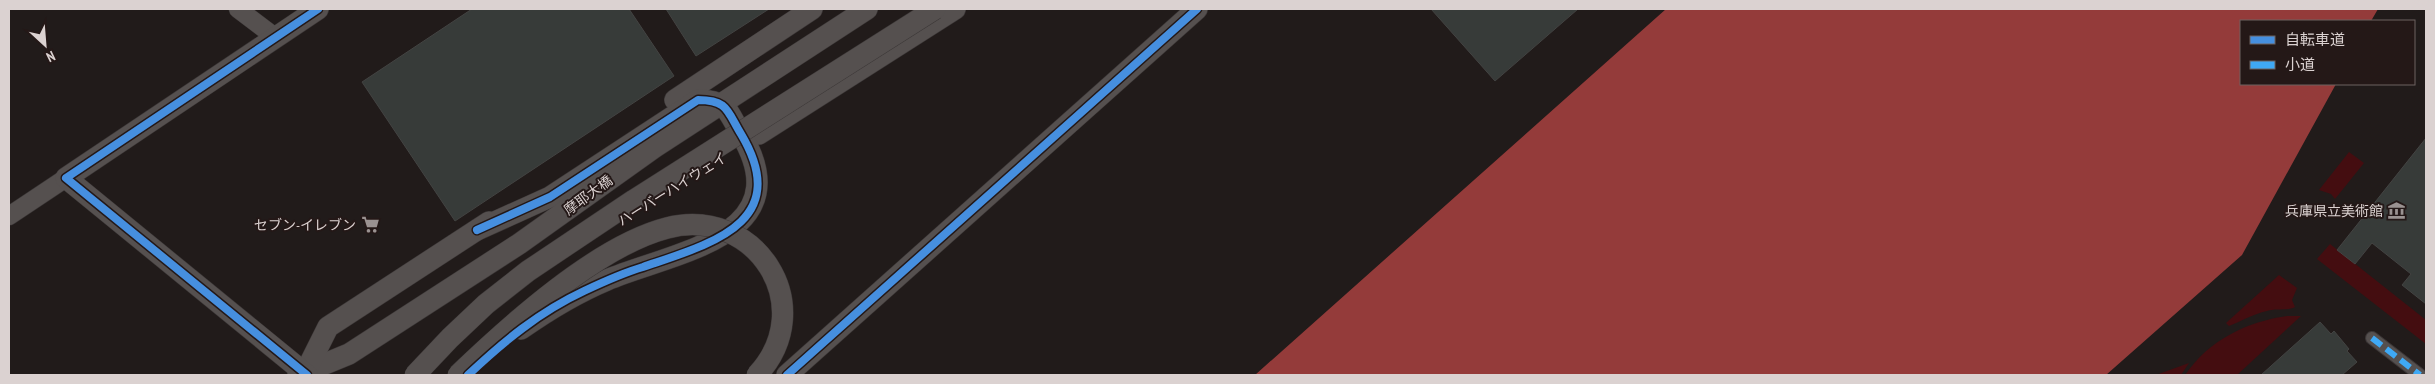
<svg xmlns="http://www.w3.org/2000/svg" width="2435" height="384" font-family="'PT Sans Narrow','Noto Sans JP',sans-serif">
  <rect width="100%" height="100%" fill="#211b1a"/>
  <!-- green -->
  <g fill="#440d10">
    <path d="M2349 152 2364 163 2335 199 2331 194 2319 190Z"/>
    <path d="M2330 244 2426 320V344L2317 259Z"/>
    <path d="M2279 275 2297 288 2292 300 2295 307C2288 311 2276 308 2267 311 2253 314 2242 321 2229 326L2226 323Z"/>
    <path d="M2287 316H2301L2237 375H2185C2209 340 2246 322 2287 316Z"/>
    <path d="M2189 363 2181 375H2156Z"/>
  </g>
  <!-- water -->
  <path fill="#943b3a" d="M1666 9H2378L2371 21H2241V84H2336L2242 255 2106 375H1255Z"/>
  <!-- building -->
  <g fill="#373b39" stroke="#434342">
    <path d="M472 9H629L674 76 455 221 362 82Z"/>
    <path d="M666 9H769L696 56Z"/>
    <path d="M1431 9H1578L1495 81Z"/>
    <path d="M2426 138V304L2402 285 2411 274 2372 243 2355 264 2337 250Z"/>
    <path d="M2320 322 2331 334 2334 331 2349 349 2347 351 2357 362 2342 375H2261Z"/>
  </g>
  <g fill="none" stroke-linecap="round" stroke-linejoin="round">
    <defs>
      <path id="pedestrian" d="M2372 338 2420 375"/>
      <g id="minor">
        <path d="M238 9 275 37"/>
        <path d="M9 216 66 178"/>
      </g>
      <g id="tertiary">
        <path d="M675 100 812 9"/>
        <path d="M759 134 955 9"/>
        <path d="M477 230 550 197 698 100C728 100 727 111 741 134 802 237 673 252 607 280 576 293 548 310 521 329"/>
        <path d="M298 375 349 354 519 244 655 147 867 9"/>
        <path d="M304 375 328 327 489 222"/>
        <path d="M307 375 66 178 318 9"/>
        <path d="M787 375 1197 9"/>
      </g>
    </defs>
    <!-- pedestrian casing -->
    <use href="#pedestrian" stroke="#3c3737" stroke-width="14"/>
    <!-- minor casing -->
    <use href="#minor" stroke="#3c3737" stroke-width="19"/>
    <!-- tertiary casing -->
    <use href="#tertiary" stroke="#3c3737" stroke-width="22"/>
    <!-- pedestrian -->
    <use href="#pedestrian" stroke="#55504f" stroke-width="12"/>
    <!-- minor -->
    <use href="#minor" stroke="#55504f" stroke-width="18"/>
    <!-- tertiary -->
    <use href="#tertiary" stroke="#55504f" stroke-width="21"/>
    <defs>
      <g id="tertiary-bridge">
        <path d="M415 375 450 338 486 304 528 271 634 200 935 9"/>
        <path d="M458 375C509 326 597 246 667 228 755 205 821 306 757 375"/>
      </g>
    </defs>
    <!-- tertiary-bridge casing -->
    <use href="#tertiary-bridge" stroke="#3c3737" stroke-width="22" stroke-linecap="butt"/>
    <!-- tertiary-bridge -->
    <use href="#tertiary-bridge" stroke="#55504f" stroke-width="21"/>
    <!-- quiet -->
    <path stroke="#3fa9f5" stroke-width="6" stroke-dasharray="12 6" stroke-linecap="butt" d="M2372 338 2420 375"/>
    <defs>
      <g id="cycleway">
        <path d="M307 375 66 178 318 9"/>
        <path d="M468 375C503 342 539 312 584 291 603 282 623 273 643 267 710 244 794 223 741 134 727 111 728 100 698 100L550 197 477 230"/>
        <path d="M787 375 1197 9"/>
      </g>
    </defs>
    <!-- cycleway casing -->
    <use href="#cycleway" stroke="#241817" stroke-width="11"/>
    <!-- cycleway -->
    <use href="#cycleway" stroke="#468fdf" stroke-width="8"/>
  </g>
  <!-- icons -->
  <defs>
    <symbol id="museum-bare" viewBox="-9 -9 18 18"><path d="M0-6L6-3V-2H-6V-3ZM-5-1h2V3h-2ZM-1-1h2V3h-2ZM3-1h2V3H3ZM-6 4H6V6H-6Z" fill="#9a9291" stroke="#241817" stroke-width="2.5" paint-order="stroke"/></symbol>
    <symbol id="supermarket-bare" viewBox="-9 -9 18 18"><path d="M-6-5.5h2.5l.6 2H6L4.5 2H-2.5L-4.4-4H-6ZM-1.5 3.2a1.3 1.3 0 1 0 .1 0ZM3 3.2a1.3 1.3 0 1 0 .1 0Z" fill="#9a9291" stroke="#241817" stroke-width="2.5" paint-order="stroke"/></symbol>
  </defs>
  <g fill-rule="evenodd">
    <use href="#museum-bare" x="2384" y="198" width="25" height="25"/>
    <use href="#supermarket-bare" x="358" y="212" width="25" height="25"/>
  </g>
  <g text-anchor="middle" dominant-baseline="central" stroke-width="4" stroke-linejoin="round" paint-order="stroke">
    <!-- street labels -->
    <g font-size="14" fill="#dbd2d1" stroke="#241817">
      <text transform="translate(672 189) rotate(-32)">ハーバーハイウェイ</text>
      <text transform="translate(588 195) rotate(-36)">摩耶大橋</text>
    </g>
    <!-- poi labels -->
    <g font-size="14" fill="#dbd2d1" stroke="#241817" text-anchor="end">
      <text x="2383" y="211">兵庫県立美術館</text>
      <text x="356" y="225">セブン-イレブン</text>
    </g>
  </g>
  <!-- border -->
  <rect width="2435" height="384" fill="none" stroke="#dbd2d1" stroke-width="20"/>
  <!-- legend -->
  <rect x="2240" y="20" width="175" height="65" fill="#241817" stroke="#6d6261"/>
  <rect x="2250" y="36" width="25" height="8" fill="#468fdf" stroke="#6d6261"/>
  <text x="2285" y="45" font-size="15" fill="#dbd2d1">自転車道</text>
  <rect x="2250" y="61" width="25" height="8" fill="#3fa9f5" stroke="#6d6261"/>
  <text x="2285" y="70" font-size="15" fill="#dbd2d1">小道</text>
  <!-- north arrow -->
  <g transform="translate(45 45) rotate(154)" stroke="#241817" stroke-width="4" paint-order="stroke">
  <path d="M0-4L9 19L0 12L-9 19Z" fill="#dbd2d1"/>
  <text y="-8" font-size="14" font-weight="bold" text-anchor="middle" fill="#dbd2d1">N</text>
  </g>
</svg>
